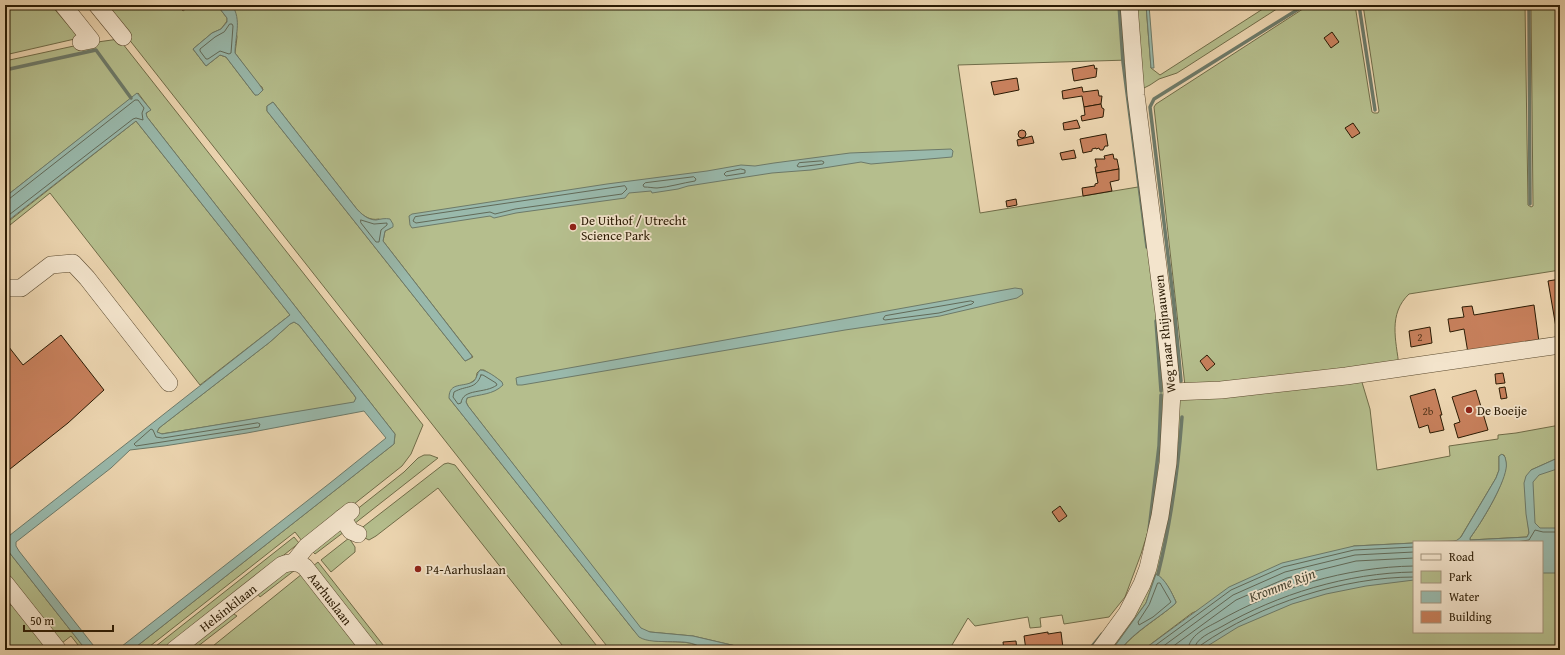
<svg xmlns="http://www.w3.org/2000/svg" width="1565" height="655" font-family="'Gentium Book Plus',serif">
  <rect width="100%" height="100%" fill="#ecd5b0"/>
  <filter id="stains"><feTurbulence type="fractalNoise" baseFrequency=".005" numOctaves="4"/><feColorMatrix values="0 0 0 0 .2 0 0 0 0 .09 0 0 0 0 .02 0 0 0 .5 -.17"/></filter>
  <radialGradient id="worn" r=".72"><stop offset=".6" stop-color="#630" stop-opacity="0"/><stop offset="1" stop-color="#630" stop-opacity=".3"/></radialGradient>
  <!-- green -->
  <g fill="#b5be8d" stroke="#706c48" fill-rule="evenodd">
    <path d="M5 5H51L79 38 5 55Z"/>
    <path d="M102 5H183L180 8 183 11 191 5H217L227 18V21L221 29 212 33 193 49 206 66 220 55 226 57 255 95H256L263 90 262 87 259 85 235 53 237 37 232 5H1124L1129 60 958 65 980 213 1144 186 1161 313 1166 446 1149 528 1141 554 1125 597 1109 617 1064 624 1062 615 1040 618 1041 627 1030 628 1028 617 975 626 968 618 949 650H753L693 636 650 632 644 631 638 625 468 406 466 402 467 398 502 382 484 370H480L477 373 476 379 449 398 635 632C652 650 690 634 703 650H610ZM273 102 356 208C362 215 369 221 379 219L391 228 385 231 383 241 473 357 465 361 267 111V106Z"/>
    <path d="M1131 5H1146L1151 68 1160 75 1269 5H1283L1177 73 1159 79 1150 85 1142 89Z"/>
    <path d="M1309 5H1355L1372 112 1374 113H1378L1379 111 1363 5H1525L1528 205 1531 207 1533 206 1531 5H1560V270L1409 294C1388 314 1396 340 1399 366L1185 386 1154 107 1156 104Z"/>
    <path d="M119 39 423 425 411 454 402 466 349 508 302 541 295 532 145 650H132L394 444 395 434 147 117 146 114 150 109 138 93 5 197V61L83 44Z"/>
    <path d="M136 121 290 315 200 385 50 193 5 229V224Z"/>
    <path d="M294 322 299 325 354 395 356 398 354 403 161 434 157 432 159 428 270 342 290 324Z"/>
    <path d="M1361 379 1370 409 1377 470 1450 456 1449 446 1498 439V435L1516 433 1560 425V457L1531 470 1526 504 1529 533 1527 537 1470 540V538C1481 523 1514 472 1504 455H1501L1499 456V470L1496 478 1459 540 1453 541 1414 542V543L1354 546 1192 613 1143 650H1120C1136 631 1156 620 1175 604L1176 602C1172 593 1165 579 1156 574L1146 603 1112 650H1106L1136 606 1176 402 1186 397Z"/>
    <path d="M424 455H430L438 458 354 524 351 514 404 472 418 458Z"/>
    <path d="M448 463 455 465 600 650H566L438 488 376 536 369 540 365 538 359 530 444 464Z"/>
    <path d="M1560 465V650H1182L1229 616 1414 567V632H1542V542H1533L1530 476Z"/>
    <path d="M340 530 344 532 315 554 311 550Z"/>
    <path d="M294 537 299 543 164 650H151Z"/>
    <path d="M349 538 355 547V552L331 572 321 560Z"/>
    <path d="M5 547 86 650H82L71 636 62 643 5 572Z"/>
    <path d="M318 562 387 650H378L312 567Z"/>
    <path d="M295 570 260 597 257 593 282 572Z"/>
    <path d="M302 574 363 650H273L271 649 269 650H208Z"/>
    <path d="M5 605H15L50 650H5Z"/>
    <path d="M231 612 237 616 193 650H183Z"/>
  </g>
  <!-- water -->
  <g fill="#99b9ac" stroke="#6d7a69" fill-rule="evenodd">
    <path d="M217 5H232C242 20 235 36 235 53L259 84 263 90 258 95H255L226 57 220 55 206 66 193 49 212 33 221 29 227 22V18Z"/>
    <path d="M1146 5H1149L1154 68H1151Z"/>
    <path d="M137 93 151 110 146 113 147 117 395 434 394 444 132 650H117L330 483 386 438 364 411 247 433 164 446 130 450 111 468 16 542V546L19 551 97 650H86L5 547V539L290 315 136 121 5 223V197ZM294 322 299 325 354 395 356 398 354 402 162 434 157 432 159 428 270 342 290 324Z"/>
    <path d="M273 102 356 208C361 214 368 220 376 220 381 219 385 218 390 219L393 224V227L385 231 383 241 472 356 471 358 465 361 267 111V106Z"/>
    <path d="M951 149 953 151 952 157 871 164 861 162 811 170 772 173 688 186 678 189 652 193 651 191 629 193 625 198 516 213 494 218 490 216 412 228 410 225 409 216 412 214 607 184 707 171 741 165 755 166 774 163 850 153Z"/>
    <path d="M1015 288 1022 289 1023 294 1017 298 940 316 845 330 522 385H517L516 378 519 377Z"/>
    <path d="M480 370C487 370 497 378 502 382L503 385C493 395 480 394 467 398L466 402 468 406 641 628 650 632 693 636 753 650H703C691 635 655 647 639 637L449 398C449 381 464 388 474 381 477 378 477 373 480 370Z"/>
    <path d="M1502 454 1505 457C1506 461 1507 465 1506 469 1503 487 1481 523 1470 538V540L1527 537 1529 533 1526 514 1524 483 1526 476 1531 470 1560 457V468L1539 475 1533 482 1535 523 1540 528H1560V573H1542V542H1440L1456 541 1461 537 1496 478 1499 470V456Z"/>
    <path d="M1414 543V580L1366 586 1326 594 1292 604 1238 627 1201 650H1143L1229 587 1282 563 1354 546Z"/>
    <path d="M1156 574C1165 578 1172 593 1176 602L1175 604C1156 620 1135 631 1120 650H1112L1146 603Z"/>
  </g>
  <g fill="none" stroke-linecap="round" stroke-linejoin="round">
    <!-- shore -->
    <g stroke="#626a58" stroke-width="1">
      <path d="M230 24H232L233 26 231 53 229 54 220 51 208 59H206L200 51V49L215 37 224 32Z"/>
      <path d="M822 161 824 162 823 164 799 167 797 166 799 163Z"/>
      <path d="M741 169 745 170V173L726 176 724 174 726 172Z"/>
      <path d="M694 177 696 179 695 181C682 183 670 187 657 188 653 188 649 187 644 187L643 185 645 183Z"/>
      <path d="M625 186 627 189 622 194 515 209 495 214 490 212 416 223 413 221 415 217Z"/>
      <path d="M5 200 9 199 135 100H138L144 108 142 113 143 120 136 118 133 119 5 218"/>
      <path d="M361 220 374 224 387 223V225L381 230 379 242H376L361 223Z"/>
      <path d="M971 301 974 302 972 304 939 313 885 320 883 319 885 316Z"/>
      <path d="M481 375H483L496 383 497 385C485 394 463 388 461 403L458 404 453 397 454 392C466 385 476 390 481 375Z"/>
      <path d="M258 423 260 424 259 427 246 429 136 446 134 444 151 429 153 430 156 437 162 438Z"/>
      <path d="M1516 542 1529 540 1535 530 1543 532H1560"/>
      <path d="M1158 583H1160L1171 602 1153 617 1139 625 1138 622 1149 605Z"/>
      <path d="M1149 650 1231 590 1283 567 1354 550 1414 547"/>
      <path d="M1158 650 1233 595 1285 572 1355 555 1414 552"/>
      <path d="M1168 650 1236 600 1287 578 1356 561 1414 558"/>
      <path d="M1188 650C1189 635 1206 628 1217 622 1276 588 1346 567 1414 566"/>
      <path d="M1194 650C1195 638 1212 632 1221 627 1278 594 1347 573 1414 572"/>
      <path d="M1199 650 1201 645C1260 604 1343 577 1414 577"/>
    </g>
    <!-- stream -->
    <g stroke="#6d7a69" stroke-width="3.5">
      <path d="M1119 5 1123 62 1147 247"/>
      <path d="M1359 5 1375 110"/>
      <path d="M1529 5 1530 204"/>
      <path d="M5 70 96 50 131 98"/>
      <path d="M1156 321 1161 391"/>
      <path d="M1181 381 1174 305 1150 107 1154 99 1305 5"/>
      <path d="M1149 530 1159 446 1161 395"/>
      <path d="M1158 574C1171 522 1178 470 1182 417"/>
      <path d="M1089 650 1102 634"/>
    </g>
  </g>
  <!-- building -->
  <g fill="#c7805c" stroke="#2b1b04">
    <path d="M1332 32 1339 42 1331 48 1324 38Z"/>
    <path d="M1094 65 1095 69 1097 68 1096 77 1074 81 1072 69Z"/>
    <path d="M1017 78 1019 90 994 95 991 82Z"/>
    <path d="M1082 87 1083 92 1098 90 1099 96H1102L1101 104 1084 107 1082 96 1063 99 1062 91Z"/>
    <path d="M1101 104 1102 108 1104 109 1103 117 1082 121 1081 116 1085 115 1084 107Z"/>
    <path d="M1077 120 1080 128 1064 130 1063 123Z"/>
    <path d="M1353 123 1360 133 1352 138 1345 128Z"/>
    <circle cx="1022" cy="134" r="4"/>
    <path d="M1106 134 1108 146H1105L1103 150H1100L1099 148 1096 149V148L1092 149V151L1083 153 1080 139Z"/>
    <path d="M1032 136 1034 143 1018 146 1017 140Z"/>
    <path d="M1074 150 1076 158 1062 160 1060 153Z"/>
    <path d="M1113 154 1114 159H1117L1119 169 1096 173 1095 167H1097L1095 159H1105L1104 156Z"/>
    <path d="M1119 169V180L1110 182 1112 191 1083 196 1082 188 1095 186V184L1098 183 1096 173Z"/>
    <path d="M1016 199 1017 205 1007 207 1006 201Z"/>
    <path d="M1560 279V339H1558L1548 281Z"/>
    <path d="M1534 305 1539 342 1468 353 1464 329 1450 332 1448 319 1464 317 1462 307 1472 306 1474 315Z"/>
    <path d="M1430 327 1432 343 1411 347 1409 331Z"/>
    <path d="M61 335 104 390 68 423 5 473V342L23 365Z"/>
    <path d="M1207 355 1215 364 1207 371 1200 361Z"/>
    <path d="M1503 373 1505 383 1496 384 1495 374Z"/>
    <path d="M1505 387 1507 398 1501 399 1499 388Z"/>
    <path d="M1435 389 1442 415H1440L1444 430 1430 433 1428 425 1419 428 1410 396Z"/>
    <path d="M1476 390 1488 430 1458 438 1454 424 1460 422 1452 397Z"/>
    <path d="M1060 506 1067 516 1059 522 1052 512Z"/>
    <path d="M1048 632V634L1061 632 1063 648 1055 650H1026L1024 636Z"/>
    <path d="M1016 641 1017 650H1004L1003 642Z"/>
  </g>
  <g fill="none" stroke-linecap="round" stroke-linejoin="round">
    <defs>
      <g id="minor">
        <path d="M63 5 91 40 81 42"/>
        <path d="M97 5 123 37"/>
        <path d="M5 288H21L51 265 73 263 87 278 169 383"/>
        <path d="M1172 392 1221 390 1346 376 1560 345"/>
        <path d="M342 518 351 531 358 534"/>
        <path d="M294 562 306 547 351 511"/>
        <path d="M5 583 58 650"/>
        <path d="M174 650 282 565C291 562 297 561 305 567L370 650"/>
        <path d="M1100 650 1127 613 1142 584 1148 568 1160 516 1168 463 1172 392 1164 313 1136 95 1129 5"/>
      </g>
    </defs>
    <!-- minor casing -->
    <use href="#minor" stroke="#5b4a2f" stroke-width="18"/>
    <!-- minor -->
    <use href="#minor" stroke="#f3e4cc" stroke-width="17"/>
  </g>
  <!-- markers -->
  <g fill="#8f2418" stroke="#f3e4cc" stroke-width="1.5">
    <circle cx="573" cy="227" r="4"/>
    <circle cx="1469" cy="410" r="4"/>
    <circle cx="418" cy="569" r="4"/>
  </g>
  <g text-anchor="middle" dominant-baseline="central" stroke-width="3.5" stroke-linejoin="round" paint-order="stroke">
    <!-- number labels -->
    <g font-size="11" fill="#52341a">
      <text x="1420" y="337">2</text>
      <text x="1428" y="411">2b</text>
    </g>
    <!-- poi labels -->
    <g font-size="13" fill="#2b1b04" stroke="#f3e4cc" text-anchor="start">
      <text x="581" y="220">De Uithof / Utrecht<tspan x="581" dy="15">Science Park</tspan></text>
      <text x="1477" y="410">De Boeije</text>
      <text x="426" y="569">P4-Aarhuslaan</text>
    </g>
    <!-- street labels -->
    <g font-size="13" fill="#2b1b04" stroke="#f3e4cc">
      <text transform="translate(1165 334) rotate(-96)">Weg naar Rhijnauwen</text>
      <text transform="translate(330 599) rotate(52)">Aarhuslaan</text>
      <text transform="translate(228 608) rotate(-38)">Helsinkilaan</text>
    </g>
    <!-- water labels -->
    <g font-size="14" font-style="italic" fill="#4c4a36" stroke="#f3e4cc">
      <text transform="translate(1282 585) rotate(-21)">Kromme Rijn</text>
    </g>
  </g>
  <!-- margin -->
  <rect width="1565" height="655" fill="none" stroke="#ecd5b0" stroke-width="20"/>
  <rect x="6" y="6" width="1553" height="643" fill="none" stroke="#2b1b04" stroke-width="2"/>
  <rect x="10" y="10" width="1545" height="635" fill="none" stroke="#2b1b04"/>
  <!-- legend -->
  <rect x="1413" y="541" width="130" height="92" fill="#f3e4cc" stroke="#a3947c"/>
  <rect x="1421" y="554" width="20" height="6" fill="#f3e4cc" stroke="#a3947c"/>
  <text x="1449" y="561" font-size="12" fill="#2b1b04">Road</text>
  <rect x="1421" y="571" width="20" height="12" fill="#b5be8d" stroke="#a3947c"/>
  <text x="1449" y="581" font-size="12" fill="#2b1b04">Park</text>
  <rect x="1421" y="591" width="20" height="12" fill="#99b9ac" stroke="#a3947c"/>
  <text x="1449" y="601" font-size="12" fill="#2b1b04">Water</text>
  <rect x="1421" y="611" width="20" height="12" fill="#c7805c" stroke="#a3947c"/>
  <text x="1449" y="621" font-size="12" fill="#2b1b04">Building</text>
  <!-- scale -->
  <path d="M24 625v6h89v-6" fill="none" stroke="#2b1b04" stroke-width="2"/>
  <text x="30" y="625" font-size="12" fill="#2b1b04" stroke="#f3e4cc" stroke-width="3" paint-order="stroke">50 m</text>
  <rect width="100%" height="100%" filter="url(#stains)"/>
  <rect width="100%" height="100%" fill="url(#worn)"/>
</svg>
